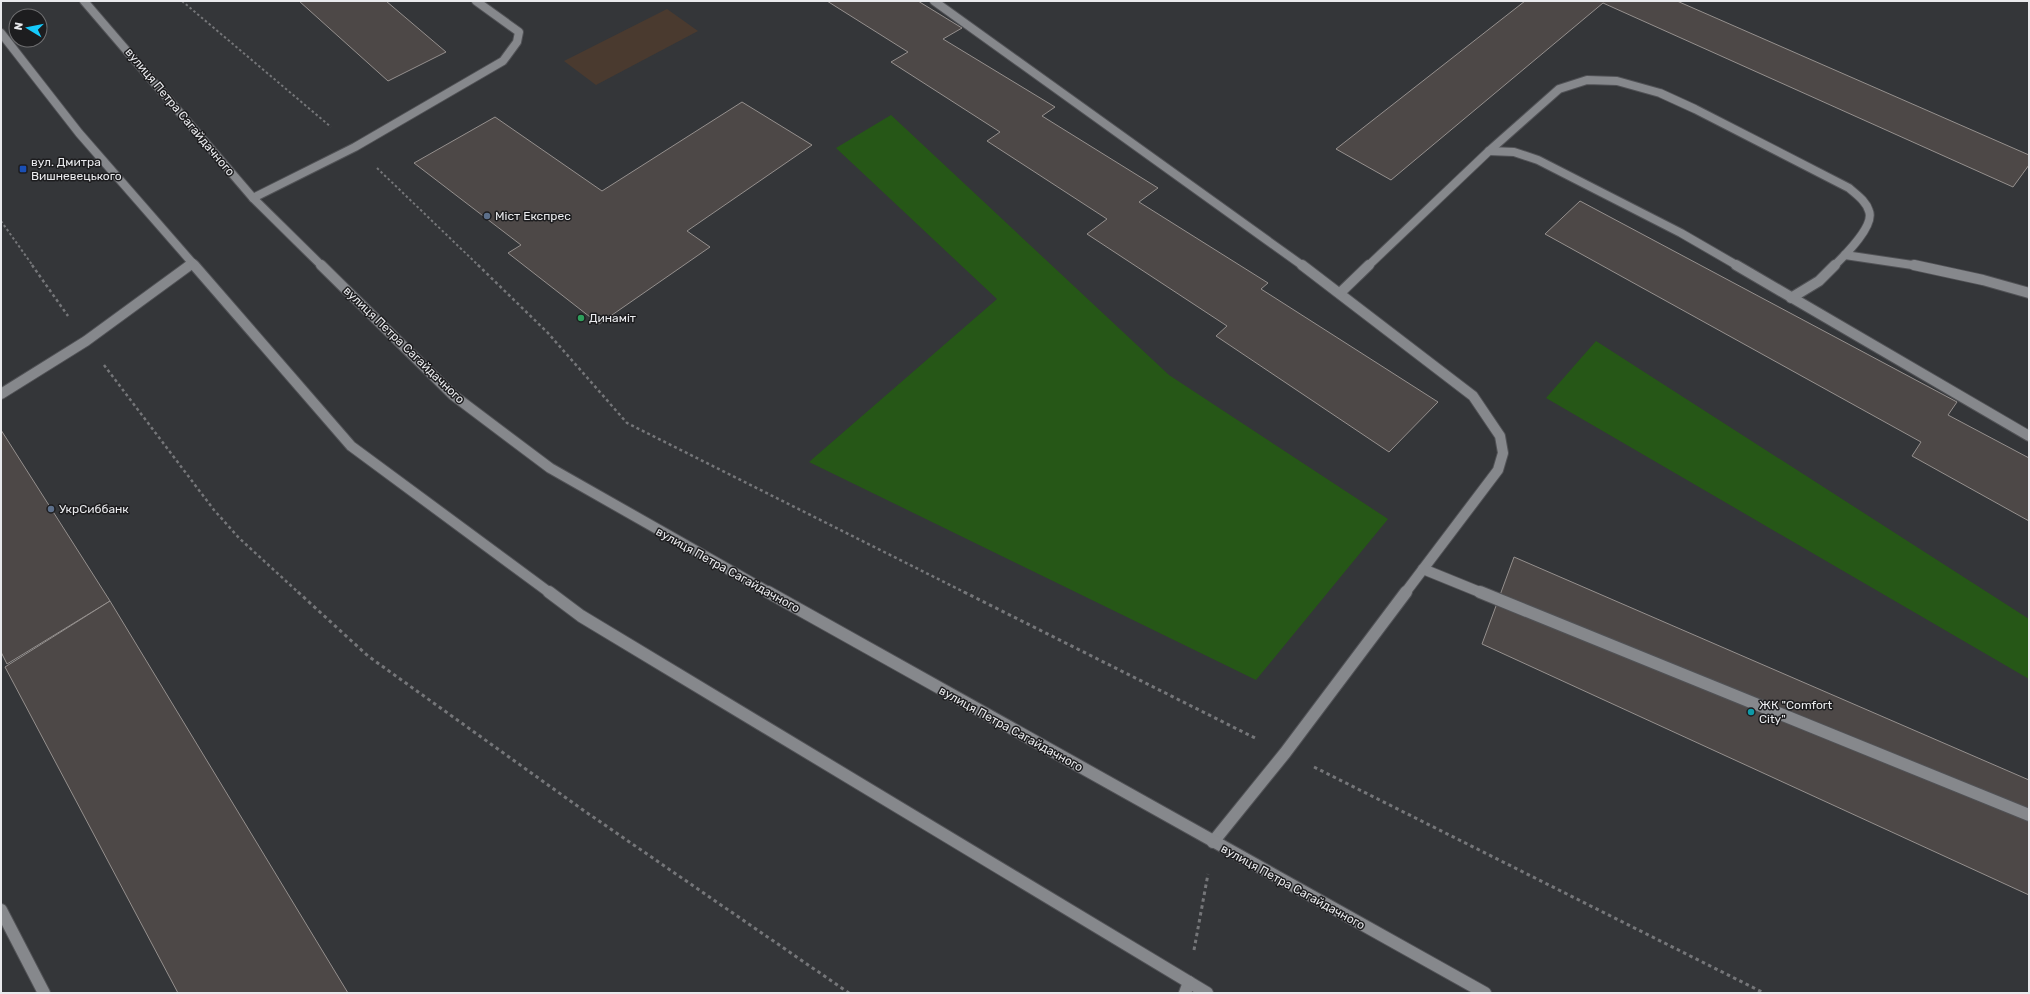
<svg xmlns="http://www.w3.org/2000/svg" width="2030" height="994" font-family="Rubik,sans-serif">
  <rect width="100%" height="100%" fill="#343639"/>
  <!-- industrial -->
  <path fill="#4a3a2f" d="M667 9 698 31 596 85 564 61Z"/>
  <!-- green -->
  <g fill="#265717">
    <path d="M891 115 1169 375 1388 519 1256 680 809 462 997 299 836 148Z"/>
    <path d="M1596 341 2029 619V679L1546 398Z"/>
  </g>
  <!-- building -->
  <g fill="#4d4847" stroke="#95908e">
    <path d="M299 1H386L446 52 388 81Z"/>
    <path d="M827 1H918L962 28 943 39 1055 107 1042 116 1158 188 1139 202 1268 283 1261 289 1438 402 1389 452 1216 336 1227 326 1087 234 1107 219 987 141 1000 132 891 62 908 52Z"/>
    <path d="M1525 1H1677L2029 155V165L2013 187 1603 3 1391 180 1336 149Z"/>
    <path d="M742 102 812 145 687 231 710 247 599 324 508 253 521 245 414 163 495 117 602 191Z"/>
    <path d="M1580 201 1957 402 1948 415 2029 458V521L1912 456 1921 442 1545 234Z"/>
    <path d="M1 430 110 601 7 664 1 652Z"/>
    <path d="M1514 557 2029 780V895L1482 644Z"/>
    <path d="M110 601 348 993H178L5 667Z"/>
  </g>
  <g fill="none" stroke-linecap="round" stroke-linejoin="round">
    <defs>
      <g id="service-far2">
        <path d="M934 1 1303 266"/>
        <path d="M1489 151 1514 152 1538 160 1681 233 1738 266"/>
        <path d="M253 198 355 147 503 61 517 42 519 32 476 1"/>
        <path d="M1845 255 1919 266"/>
        <path d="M188 266 193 263"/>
        <path d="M1368 266 1489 151 1559 89 1587 80 1617 81 1660 93 1695 109 1849 188C1857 195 1866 201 1869 211 1875 226 1844 256 1834 266"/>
      </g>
      <g id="service-far1">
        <path d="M1302 265 1473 396 1500 436 1503 453 1498 470 1405 593"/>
        <path d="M1736 265 2029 436"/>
        <path d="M1914 265 1983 280 2029 293"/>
        <path d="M1340 293 1369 265"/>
        <path d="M1791 298 1819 281 1835 265"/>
        <path d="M1 394 86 341 190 265"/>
        <path d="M1423 569 1482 593"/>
      </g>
      <g id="service">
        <path d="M1480 592 2029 815"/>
        <path d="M1213 842 1285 753 1406 592"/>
        <path d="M1185 993 1189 982"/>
      </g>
      <path id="minor" d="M1 910 44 993"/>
      <g id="tertiary-far2">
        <path d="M84 1 253 198 322 266"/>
        <path d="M1 33 79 133 195 266"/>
      </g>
      <g id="tertiary-far1">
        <path d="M194 265 351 446 550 593"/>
        <path d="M321 265 453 395 550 468 770 593"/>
      </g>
      <g id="tertiary">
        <path d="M549 592 581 616 1207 993"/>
        <path d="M768 592 1485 993"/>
      </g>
    </defs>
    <!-- service-far2 casing -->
    <use href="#service-far2" stroke="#515256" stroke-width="10"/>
    <!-- service-far1 casing -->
    <use href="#service-far1" stroke="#515256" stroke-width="12"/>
    <!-- service casing -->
    <use href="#service" stroke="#515256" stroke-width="14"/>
    <!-- minor casing -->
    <use href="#minor" stroke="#515256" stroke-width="14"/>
    <!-- tertiary-far2 casing -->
    <use href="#tertiary-far2" stroke="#515256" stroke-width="10"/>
    <!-- tertiary-far1 casing -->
    <use href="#tertiary-far1" stroke="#515256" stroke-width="12"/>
    <!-- tertiary casing -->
    <use href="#tertiary" stroke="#515256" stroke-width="14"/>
    <!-- path-far2 -->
    <g stroke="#757679" stroke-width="2" stroke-dasharray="2.5 2.5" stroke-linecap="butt">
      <path d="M182 1 331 127"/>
      <path d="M377 168 479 266"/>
      <path d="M1 221 33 266"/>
    </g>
    <!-- path-far1 -->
    <g stroke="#757679" stroke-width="2.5" stroke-dasharray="3 3" stroke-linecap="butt">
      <path d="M32 265 68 316"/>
      <path d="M478 265 548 333 627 423 966 593"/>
      <path d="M104 365 214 510 239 538 299 593"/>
    </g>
    <!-- path -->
    <g stroke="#757679" stroke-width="3" stroke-dasharray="3.5 3.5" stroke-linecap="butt">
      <path d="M298 592 368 656 583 810 849 993"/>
      <path d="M964 592 1257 739"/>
      <path d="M1314 767 1764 993"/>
      <path d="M1194 950 1208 874"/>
    </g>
    <!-- service-far2 -->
    <use href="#service-far2" stroke="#86888c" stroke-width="8"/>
    <!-- service-far1 -->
    <use href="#service-far1" stroke="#86888c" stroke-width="10"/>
    <!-- service -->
    <use href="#service" stroke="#86888c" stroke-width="12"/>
    <!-- minor -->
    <use href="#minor" stroke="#86888c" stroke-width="12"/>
    <!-- tertiary-far2 -->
    <use href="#tertiary-far2" stroke="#86888c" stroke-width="8"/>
    <!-- tertiary-far1 -->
    <use href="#tertiary-far1" stroke="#86888c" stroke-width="10"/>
    <!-- tertiary -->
    <use href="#tertiary" stroke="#86888c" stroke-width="12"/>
  </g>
  <!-- markers -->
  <rect fill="#1a4fb4" stroke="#1d1d1f" stroke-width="1.5" x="19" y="165" width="8" height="8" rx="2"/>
  <g fill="#5c6f8a" stroke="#1d1d1f" stroke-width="1.5">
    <circle cx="487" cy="216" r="4"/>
    <circle cx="51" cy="509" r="4"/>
  </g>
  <circle fill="#2e9e5b" stroke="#1d1d1f" stroke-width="1.5" cx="581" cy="318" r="4"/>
  <circle fill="#0f9aa8" stroke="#1d1d1f" stroke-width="1.5" cx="1751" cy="712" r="4"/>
  <g text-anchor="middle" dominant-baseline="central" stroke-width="3" stroke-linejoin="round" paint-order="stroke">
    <!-- street labels -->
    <g font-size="12" fill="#e9eaed" stroke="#1d1d1f">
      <text transform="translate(180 112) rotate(50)">вулиця Петра Сагайдачного</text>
      <text transform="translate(404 345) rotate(44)">вулиця Петра Сагайдачного</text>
      <text transform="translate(728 570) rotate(29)">вулиця Петра Сагайдачного</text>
      <text transform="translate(1011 729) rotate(29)">вулиця Петра Сагайдачного</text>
      <text transform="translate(1293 887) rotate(29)">вулиця Петра Сагайдачного</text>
    </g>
    <!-- poi labels -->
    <g font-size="12" fill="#e9eaed" stroke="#1d1d1f" text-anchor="start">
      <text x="31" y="162">вул. Дмитра<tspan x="31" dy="14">Вишневецького</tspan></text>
      <text x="495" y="216">Міст Експрес</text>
      <text x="589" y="318">Динаміт</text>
      <text x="59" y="509">УкрСиббанк</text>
      <text x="1759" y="705">ЖК "Comfort<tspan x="1759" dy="14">City"</tspan></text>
    </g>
  </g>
  <!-- border -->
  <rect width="2030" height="994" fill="none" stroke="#e9eaed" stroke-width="4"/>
  <!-- north arrow -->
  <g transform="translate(28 28) rotate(280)"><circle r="19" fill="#1d1d1f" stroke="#6f6f71"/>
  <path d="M0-3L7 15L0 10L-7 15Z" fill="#15cafb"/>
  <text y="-6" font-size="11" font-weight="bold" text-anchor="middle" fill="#e9eaed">N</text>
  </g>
</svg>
